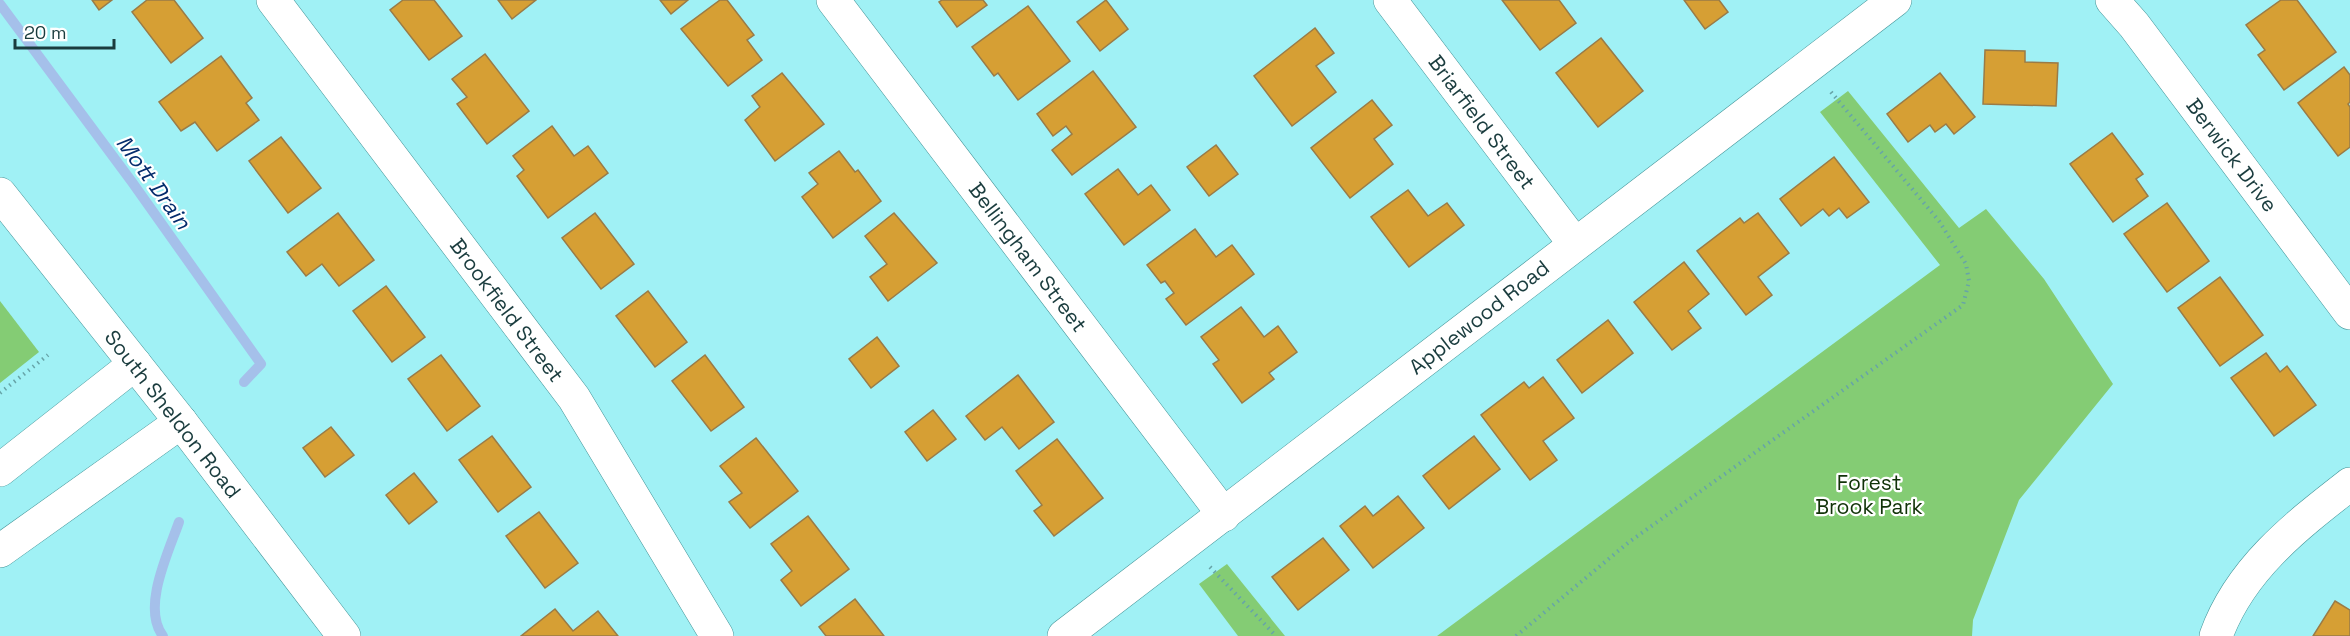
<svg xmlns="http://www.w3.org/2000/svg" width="2350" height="636" font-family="'Space Grotesk',sans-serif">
  <rect width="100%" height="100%" fill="#a0f1f5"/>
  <!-- green -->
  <g fill="#84cc74">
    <path d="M1848 91 1959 228 1986 209 2044 279 2113 384 2019 500 1973 620 1972 636H1437L1940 265 1820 112Z"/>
    <path d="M0 301 39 352 0 383Z"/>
    <path d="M1227 564 1285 636H1238L1199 584Z"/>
  </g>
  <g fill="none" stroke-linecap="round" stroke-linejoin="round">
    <!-- stream -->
    <g stroke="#a5c0ea" stroke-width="10">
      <path d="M0 4 132 182 261 364 244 382"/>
      <path d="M163 636C141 608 169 551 179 522"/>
    </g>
  </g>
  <!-- building -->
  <g fill="#d69f34" stroke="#997b47" stroke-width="1.5">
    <path d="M92 0H112L99 10Z"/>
    <path d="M147 0H174L203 38 171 63 132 12Z"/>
    <path d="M403 0H434L462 36 429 60 390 10Z"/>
    <path d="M498 0H536L512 19Z"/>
    <path d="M660 0H688L671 14Z"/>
    <path d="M720 0H727L754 35 747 40 762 60 728 86 681 29Z"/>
    <path d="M942 0H983L987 5 957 27 939 2Z"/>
    <path d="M1106 0 1128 29 1100 51 1077 22Z"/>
    <path d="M1502 0H1559L1576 23 1540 50Z"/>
    <path d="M1684 0H1719L1728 12 1705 29Z"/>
    <path d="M2281 0H2297L2336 52 2284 90 2258 55 2265 50 2246 25Z"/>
    <path d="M1028 6 1070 61 1018 100 998 73 994 76 972 47Z"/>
    <path d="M1315 28 1334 53 1316 66 1336 92 1292 126 1254 76Z"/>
    <path d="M1601 38 1643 91 1598 127 1556 73Z"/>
    <path d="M1985 50 2025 51V62L2058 63 2056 106 1983 104Z"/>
    <path d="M485 54 529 111 487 144 457 104 467 97 452 79Z"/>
    <path d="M221 56 252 98 246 103 259 120 217 151 195 122 181 131 159 102Z"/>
    <path d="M2344 67 2350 75V102L2348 104 2350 107V147L2338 156 2298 103Z"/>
    <path d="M1093 71 1136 127 1072 175 1052 150 1072 134 1066 126 1053 136 1037 114Z"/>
    <path d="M782 73 824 124 775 161 745 120 760 107 752 96Z"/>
    <path d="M1940 73 1975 117 1954 134 1946 124 1935 132 1930 125 1908 142 1887 114Z"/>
    <path d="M1372 100 1392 125 1374 139 1393 164 1350 198 1311 148Z"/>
    <path d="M552 126 574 156 588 146 608 173 548 218 517 176 524 170 513 156Z"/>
    <path d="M2112 133 2143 174 2136 179 2148 196 2113 222 2070 164Z"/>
    <path d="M281 137 321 188 288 213 249 161Z"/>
    <path d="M1216 145 1238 174 1209 196 1187 167Z"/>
    <path d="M839 151 855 172 858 170 881 201 833 238 802 197 818 184 809 173Z"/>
    <path d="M1834 157 1869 202 1847 218 1839 208 1829 216 1823 209 1801 226 1780 199Z"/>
    <path d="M1118 169 1138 195 1151 185 1170 210 1124 245 1085 194Z"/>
    <path d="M1408 190 1428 216 1447 203 1464 225 1409 267 1371 217Z"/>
    <path d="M2167 203 2209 261 2167 292 2124 234Z"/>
    <path d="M338 213 374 260 339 286 322 264 306 276 287 252Z"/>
    <path d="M595 213 634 264 601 289 562 238Z"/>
    <path d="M894 213 937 263 888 301 870 277 887 264 865 236Z"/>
    <path d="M1758 213 1789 253 1758 277 1772 295 1746 315 1697 251 1740 218 1744 223Z"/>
    <path d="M1195 229 1216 257 1232 245 1254 274 1186 325 1166 299 1174 293 1165 281 1161 283 1147 265Z"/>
    <path d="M1684 262 1709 294 1688 311 1701 328 1672 350 1634 302Z"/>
    <path d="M2220 277 2263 335 2220 366 2178 308Z"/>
    <path d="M386 286 425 337 392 362 353 311Z"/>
    <path d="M648 291 687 342 655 367 616 316Z"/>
    <path d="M1241 307 1264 337 1278 326 1297 352 1269 373 1274 379 1242 403 1213 364 1219 360 1201 337Z"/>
    <path d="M1608 320 1633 353 1582 393 1557 360Z"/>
    <path d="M877 337 899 366 871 388 849 359Z"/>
    <path d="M2266 353 2280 372 2287 366 2316 405 2274 436 2231 378Z"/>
    <path d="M441 355 480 406 447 431 408 379Z"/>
    <path d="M705 355 744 407 711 431 672 381Z"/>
    <path d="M1018 375 1054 422 1019 449 1002 427 985 440 966 416Z"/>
    <path d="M1543 377 1574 418 1543 441 1557 460 1530 480 1481 415 1524 382 1529 388Z"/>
    <path d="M933 410 956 439 927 461 905 432Z"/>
    <path d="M331 427 354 455 325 477 303 448Z"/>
    <path d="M492 436 531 487 498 512 459 460Z"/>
    <path d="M1474 436 1500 469 1449 509 1423 476Z"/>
    <path d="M756 438 798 491 750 528 729 502 742 493 720 466Z"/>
    <path d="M1057 439 1103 498 1054 536 1034 511 1042 505 1016 471Z"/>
    <path d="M414 473 437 502 409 524 386 495Z"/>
    <path d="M1398 496 1424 528 1373 568 1340 526 1365 506 1373 516Z"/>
    <path d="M539 512 578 563 545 588 506 536Z"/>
    <path d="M808 516 849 569 801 606 781 580 792 571 771 544Z"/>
    <path d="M1323 538 1349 570 1298 610 1272 577Z"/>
    <path d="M855 599 884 636H826L819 627Z"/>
    <path d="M2335 601 2350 610V636H2313Z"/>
    <path d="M555 609 573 631 598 611 618 636H521Z"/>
  </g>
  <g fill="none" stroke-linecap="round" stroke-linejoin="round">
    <defs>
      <g id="minor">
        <path d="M273 0 574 398 717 636"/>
        <path d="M833 0 1224 515"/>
        <path d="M1390 0 1574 243"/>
        <path d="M2112 0 2134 25 2350 313"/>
        <path d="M0 194 181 422 344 636"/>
        <path d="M0 470 135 364"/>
        <path d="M0 551 181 422"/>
        <path d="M1064 636 1895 0"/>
        <path d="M2216 636C2240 569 2296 526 2350 484"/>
      </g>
    </defs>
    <!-- minor casing -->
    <use href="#minor" stroke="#439498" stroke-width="34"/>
    <!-- path -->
    <g stroke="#67a4a8" stroke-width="4" stroke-dasharray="1.5 4.5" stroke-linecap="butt">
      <path d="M0 393 48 355"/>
      <path d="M1210 567 1276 636"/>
      <path d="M1516 636 1629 542 1963 305 1969 281 1966 264 1939 221 1831 92"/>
    </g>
    <!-- minor -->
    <use href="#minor" stroke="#fff" stroke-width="33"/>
  </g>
  <g text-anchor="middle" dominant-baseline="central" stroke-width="4.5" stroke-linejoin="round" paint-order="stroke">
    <!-- street labels -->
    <g font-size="21" fill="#1a3c3e" stroke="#fff">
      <text transform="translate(1482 122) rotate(53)">Briarfield Street</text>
      <text transform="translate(2232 155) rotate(53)">Berwick Drive</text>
      <text transform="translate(1028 257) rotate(53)">Bellingham Street</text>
      <text transform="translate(507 310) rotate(53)">Brookfield Street</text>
      <text transform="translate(1479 317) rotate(-38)">Applewood Road</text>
      <text transform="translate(173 414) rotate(52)">South Sheldon Road</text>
    </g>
    <!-- park labels -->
    <g font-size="21" fill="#103207" stroke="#fff">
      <text x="1869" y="482">Forest<tspan x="1869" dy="24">Brook Park</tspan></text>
    </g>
    <!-- water labels -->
    <g font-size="22" font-style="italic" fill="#042c6c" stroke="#fff">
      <text transform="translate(154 182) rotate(54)">Mott Drain</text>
    </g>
  </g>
  <!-- scale -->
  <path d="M15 39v9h99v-9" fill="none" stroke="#1a3c3e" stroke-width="3"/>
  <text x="24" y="39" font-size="18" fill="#1a3c3e" stroke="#ffffff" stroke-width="4.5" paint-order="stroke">20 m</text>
</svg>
